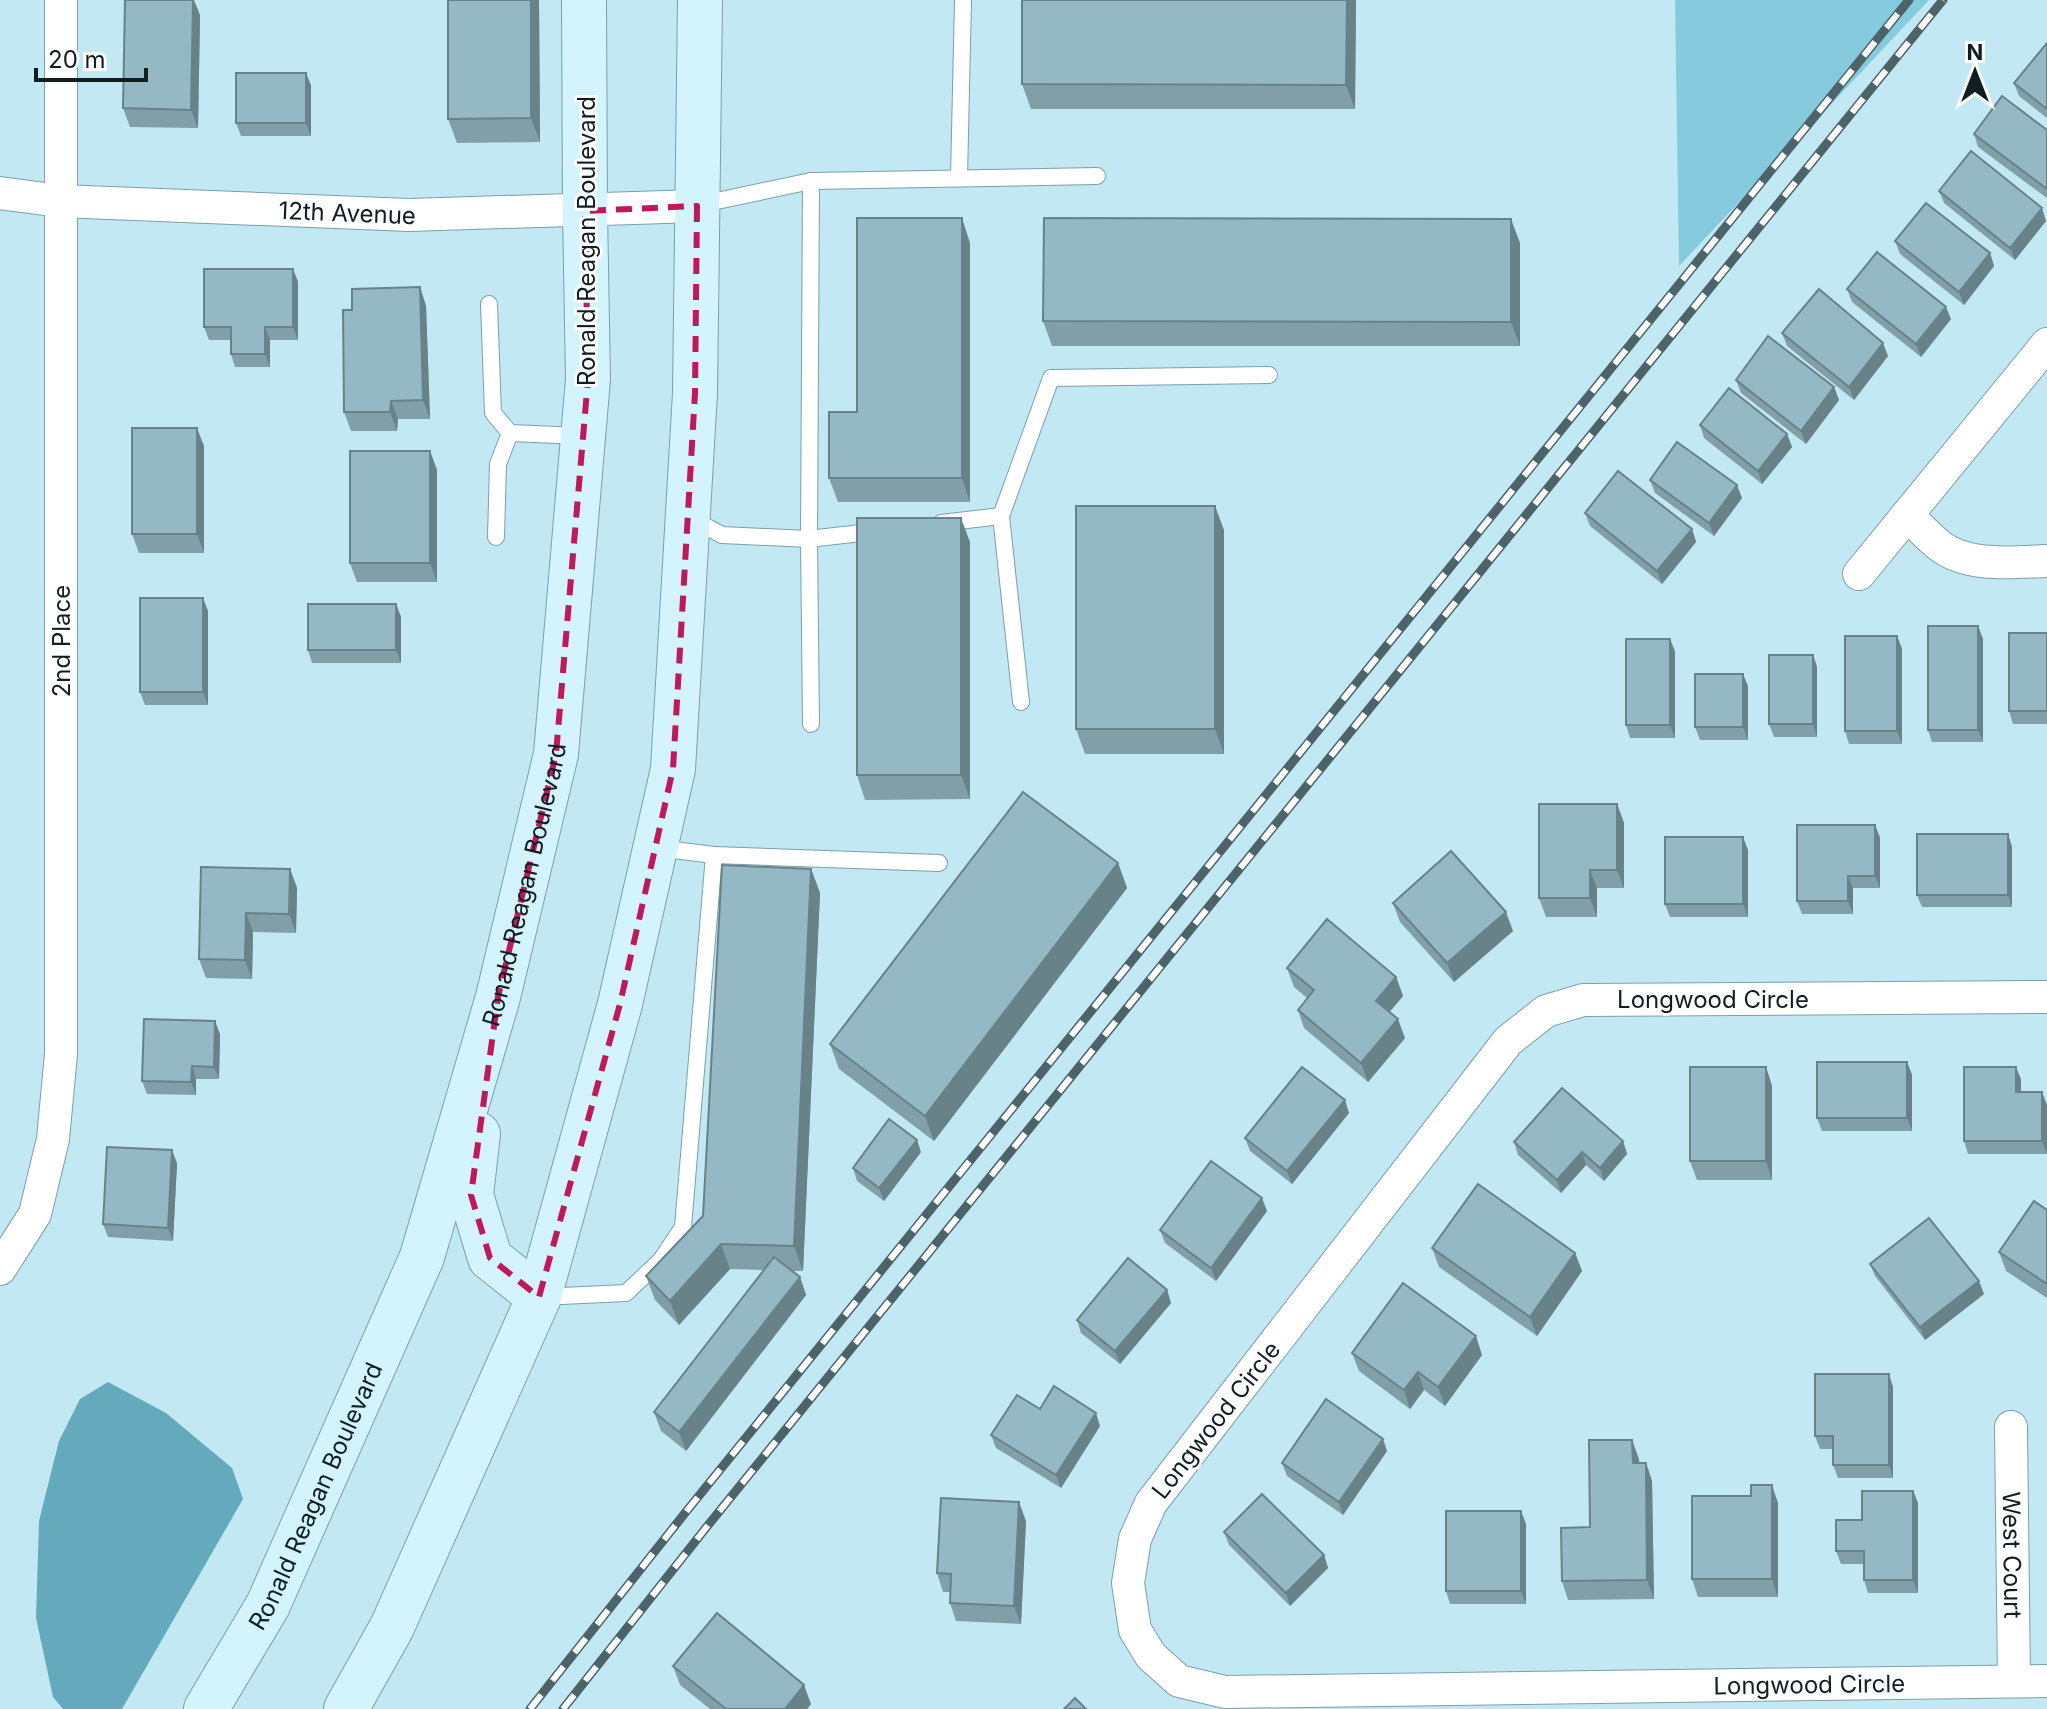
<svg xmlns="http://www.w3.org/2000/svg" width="2047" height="1709" font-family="Inter,sans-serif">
  <rect width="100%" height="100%" fill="#c2e8f3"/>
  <!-- green -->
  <path fill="#86cade" d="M1675 0H1929L1679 266Z"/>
  <!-- water -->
  <path fill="#64a9bc" d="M108 1382 166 1413 232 1468 243 1499 122 1709H63L53 1697 36 1618 39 1521 59 1441 80 1399Z"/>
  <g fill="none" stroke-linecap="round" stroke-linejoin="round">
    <defs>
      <g id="lane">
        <path d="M959 178 963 0"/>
        <path d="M811 181 809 539 811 724"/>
        <path d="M698 205 811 181 1097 176"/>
        <path d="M489 304 493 413 510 433 582 436"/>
        <path d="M1001 516 1021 702"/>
        <path d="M690 518 722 535 809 539 878 531"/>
        <path d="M941 523 1001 516 1051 378 1269 375"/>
        <path d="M496 537 498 464 510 433"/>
        <path d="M714 855 939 863"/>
        <path d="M540 1297 626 1293 661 1260 683 1227 714 855 657 848"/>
      </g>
      <g id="street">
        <path id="s1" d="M0 193 60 201 409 215 697 206"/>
        <path d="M1907 515C1918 525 1928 537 1940 546 1969 568 2013 562 2047 561"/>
        <path d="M1859 574 2047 344"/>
        <path id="s2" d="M2047 997 1583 1000 1546 1011 1508 1041 1151 1503 1135 1539 1128 1583 1135 1630 1151 1656 1179 1681 1225 1692 2047 1681"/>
        <path d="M0 1269 35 1214 53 1139 61 1054V0"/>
        <path id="s3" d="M2011 1427 2014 1681"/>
      </g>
      <g id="secondary">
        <path d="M478 1134 471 1195 490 1258 539 1297"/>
        <path id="s4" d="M206 1709 268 1605 422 1257 498 997 556 754 588 379 585 211 584 0"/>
        <path d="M346 1709 392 1627 539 1297 620 1004 673 769 695 393 700 0"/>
      </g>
    </defs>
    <!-- lane casing -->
    <use href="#lane" stroke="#7c9faa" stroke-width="18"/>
    <!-- street casing -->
    <use href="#street" stroke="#7c9faa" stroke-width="34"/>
    <!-- secondary casing -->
    <use href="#secondary" stroke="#7c9faa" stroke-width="46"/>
    <!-- lane -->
    <use href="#lane" stroke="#fff" stroke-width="16"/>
    <!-- street -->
    <use href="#street" stroke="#fff" stroke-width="32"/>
    <!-- secondary -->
    <use href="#secondary" stroke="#d3f4fd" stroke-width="44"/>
    <defs>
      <g id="rail">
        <path d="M530 1709 685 1513 1909 0"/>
        <path d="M563 1709 705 1529 1943 0"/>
      </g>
    </defs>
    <!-- rail casing -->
    <use href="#rail" stroke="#4d636a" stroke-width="9"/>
    <!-- rail -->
    <use href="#rail" stroke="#fff" stroke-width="6" stroke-dasharray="18" stroke-linecap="butt"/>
  </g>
  <!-- wall -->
  <g fill="#809fa9">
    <path d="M539 0 540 142 457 143 448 119Z"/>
    <path d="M1022 0H1356L1355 109H1031L1022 84Z"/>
    <path d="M200 15 198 128 130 127 123 108Z"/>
    <path d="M2047 43V118L2019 96 2014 83Z"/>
    <path d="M311 85V136H241L236 123Z"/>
    <path d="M2047 130V198L1978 147 1974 134Z"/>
    <path d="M1939 191 2046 221 2015 260 1944 203Z"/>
    <path d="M1895 241 1990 253 1994 266 1964 305 1900 254Z"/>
    <path d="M970 243V502H838L829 478 857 412Z"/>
    <path d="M1520 243V346H1052L1043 321Z"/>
    <path d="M293 269 298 282V340H270V367H235L231 354V340H209L204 327Z"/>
    <path d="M420 287 426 306 430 419H398L397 431H351L344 412 352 310Z"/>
    <path d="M1847 289 1951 319 1921 357 1852 302Z"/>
    <path d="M1782 333 1888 356 1854 400 1787 346Z"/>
    <path d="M1736 380 1834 387 1839 400 1806 444 1741 393Z"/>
    <path d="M1700 425 1787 434 1792 447 1762 484 1704 438Z"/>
    <path d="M204 446V553H139L132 534Z"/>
    <path d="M430 451 437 470V582H357L350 563Z"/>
    <path d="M1650 480 1742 498 1714 536 1655 493Z"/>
    <path d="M1585 513 1692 529 1696 542 1662 584 1590 526Z"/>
    <path d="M1224 530V754H1085L1076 729Z"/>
    <path d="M970 542V799L865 800 857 775Z"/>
    <path d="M396 604 401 617V663H312L308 650Z"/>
    <path d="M208 611V705H145L140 692Z"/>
    <path d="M2047 633V724H2013L2009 711Z"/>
    <path d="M1897 636 1902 649V744H1849L1845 731Z"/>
    <path d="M1983 639V742H1932L1928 730Z"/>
    <path d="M1675 651V738H1630L1626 725Z"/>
    <path d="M1813 655 1817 667V737H1774L1769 724Z"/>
    <path d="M1748 686V740H1700L1695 727Z"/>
    <path d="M1617 804 1624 823V888H1597V917H1546L1539 898Z"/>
    <path d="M1875 825 1880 838V888H1853V914H1802L1797 901Z"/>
    <path d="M2008 834 2012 847V907H1922L1917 895Z"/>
    <path d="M1748 850V917H1670L1665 904Z"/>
    <path d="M1118 863 1127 888 934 1141 839 1069 830 1044Z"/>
    <path d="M290 869 297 888 296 933 253 932 252 979 206 978 199 959Z"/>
    <path d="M811 869 820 893 803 1271H792L800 1277 806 1295 686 1451 661 1431 654 1412 764 1270 730 1269 679 1325 655 1300 646 1276 703 1216Z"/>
    <path d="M1393 903 1513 931 1454 982 1400 922Z"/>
    <path d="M1287 968 1396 977 1403 996 1389 1012 1405 1038 1368 1082 1304 1028 1298 1010 1307 998 1294 987Z"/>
    <path d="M220 1034 219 1079H196V1095L147 1094 142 1081Z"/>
    <path d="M1907 1062 1912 1075V1131H1822L1817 1118Z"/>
    <path d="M1766 1067 1772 1086V1180H1697L1690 1161Z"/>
    <path d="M2021 1079V1092L2047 1105V1154H1968L1964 1141Z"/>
    <path d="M1349 1113 1292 1184 1250 1151 1245 1138Z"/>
    <path d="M1623 1141 1627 1154 1604 1181 1586 1165 1561 1193 1518 1155 1514 1142Z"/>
    <path d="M921 1152 884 1201 857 1181 853 1168Z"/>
    <path d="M177 1163 173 1241 108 1237 103 1224Z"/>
    <path d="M2047 1210V1298L2006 1271 1999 1252Z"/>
    <path d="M1267 1211 1216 1281 1165 1243 1160 1230Z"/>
    <path d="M1432 1248 1575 1253 1582 1271 1537 1336 1439 1267Z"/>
    <path d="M1870 1264 1984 1294 1925 1340 1875 1276Z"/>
    <path d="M1167 1290 1171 1303 1120 1364 1081 1333 1077 1320Z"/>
    <path d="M1352 1353 1482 1355 1445 1406 1424 1390 1410 1409 1359 1371Z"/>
    <path d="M1893 1387V1478H1838L1833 1465V1449H1820L1815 1436Z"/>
    <path d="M1040 1409 1100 1426 1061 1488 996 1448 991 1435Z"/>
    <path d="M1387 1451 1343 1515 1287 1476 1282 1463Z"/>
    <path d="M1639 1459V1463H1646L1652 1481 1654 1599 1568 1600 1562 1581 1590 1527Z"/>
    <path d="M1913 1491 1918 1503V1593H1868L1864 1580V1564H1841L1836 1551 1862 1520Z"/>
    <path d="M1778 1503V1597H1698L1692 1579Z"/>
    <path d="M1026 1521 1021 1624 956 1621 950 1603V1592H943L937 1573Z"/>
    <path d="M1526 1524V1604H1450L1446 1591Z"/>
    <path d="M1224 1532 1324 1555 1328 1568 1290 1606 1229 1545Z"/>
    <path d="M673 1666 811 1704 807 1709H710L680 1685Z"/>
  </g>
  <!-- shaded-wall -->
  <g fill="#688289">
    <path d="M193 0H194L200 15 198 128 191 110Z"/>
    <path d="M531 0H539L540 142 531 118Z"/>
    <path d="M1347 0H1356L1355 109 1346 85Z"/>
    <path d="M306 73 311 85V136L306 123Z"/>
    <path d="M2042 208 2046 221 2015 260 2010 248Z"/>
    <path d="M962 218 970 243V502L962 478Z"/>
    <path d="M1511 219 1520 243V346L1511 322Z"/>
    <path d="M1990 253 1994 266 1964 305 1959 292Z"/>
    <path d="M293 269 298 282V340L293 327Z"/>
    <path d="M420 287 426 306 430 419 423 400Z"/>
    <path d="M1946 307 1951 319 1921 357 1916 344Z"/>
    <path d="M265 327 270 340V367L265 354Z"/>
    <path d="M1883 343 1888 356 1854 400 1849 387Z"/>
    <path d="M1834 387 1839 400 1806 444 1801 431Z"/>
    <path d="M391 401 398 419 397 431 390 412Z"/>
    <path d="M197 428 204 446V553L197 534Z"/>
    <path d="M1787 434 1792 447 1762 484 1758 471Z"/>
    <path d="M430 451 437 470V582L430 563Z"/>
    <path d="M1737 485 1742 498 1714 536 1709 523Z"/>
    <path d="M1215 506 1224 530V754L1215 729Z"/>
    <path d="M961 518 970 542V799L961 775Z"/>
    <path d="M1692 529 1696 542 1662 584 1657 571Z"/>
    <path d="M203 598 208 611V705L203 692Z"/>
    <path d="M396 604 401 617V663L396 650Z"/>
    <path d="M1978 626 1983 639V742L1978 730Z"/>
    <path d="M1897 636 1902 649V744L1897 731Z"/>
    <path d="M1670 639 1675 651V738L1670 725Z"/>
    <path d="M1813 655 1817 667V737L1813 724Z"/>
    <path d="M1743 674 1748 686V740L1743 727Z"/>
    <path d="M1617 804 1624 823V888L1617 870Z"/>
    <path d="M1875 825 1880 838V888L1875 876Z"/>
    <path d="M2008 834 2012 847V907L2008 895Z"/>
    <path d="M1743 837 1748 850V917L1743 904Z"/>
    <path d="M1118 863 1127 888 934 1141 925 1116Z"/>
    <path d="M290 869 297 888 296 933 289 914Z"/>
    <path d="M811 869 820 893 803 1271 794 1246Z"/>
    <path d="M1590 870 1597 888V917L1590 898Z"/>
    <path d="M1848 876 1853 888V914L1848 901Z"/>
    <path d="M1506 912 1513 931 1454 982 1447 963Z"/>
    <path d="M246 913 253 932 252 979 245 960Z"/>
    <path d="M1396 977 1403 996 1383 1020 1376 1001Z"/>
    <path d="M1398 1019 1405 1038 1368 1082 1361 1063Z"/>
    <path d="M215 1021 220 1034 219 1079 214 1067Z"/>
    <path d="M1907 1062 1912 1075V1131L1907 1118Z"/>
    <path d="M192 1066 196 1079V1095L191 1082Z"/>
    <path d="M1766 1067 1772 1086V1180L1766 1161Z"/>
    <path d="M2016 1067 2021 1079V1105L2016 1092Z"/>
    <path d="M2042 1092 2047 1105V1154L2042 1141Z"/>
    <path d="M1345 1100 1349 1113 1292 1184 1287 1171Z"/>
    <path d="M917 1140 921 1152 884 1201 879 1188Z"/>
    <path d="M1623 1141 1627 1154 1604 1181 1600 1168Z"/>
    <path d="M172 1150 177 1163 173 1241 168 1228Z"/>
    <path d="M1582 1152 1586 1165 1561 1193 1557 1180Z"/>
    <path d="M1262 1198 1267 1211 1216 1281 1211 1268Z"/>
    <path d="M721 1244 730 1269 679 1325 670 1301Z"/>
    <path d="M1575 1253 1582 1271 1537 1336 1530 1317Z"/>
    <path d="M800 1277 806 1295 686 1451 679 1432Z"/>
    <path d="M1979 1281 1984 1294 1925 1340 1920 1327Z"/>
    <path d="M1167 1290 1171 1303 1120 1364 1115 1351Z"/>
    <path d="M1476 1336 1482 1355 1445 1406 1438 1387Z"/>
    <path d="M1418 1372 1424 1390 1410 1409 1404 1390Z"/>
    <path d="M1889 1374 1893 1387V1478L1889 1465Z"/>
    <path d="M1096 1413 1100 1426 1061 1488 1056 1475Z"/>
    <path d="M1383 1439 1387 1451 1343 1515 1339 1502Z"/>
    <path d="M1632 1440 1639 1459V1482L1633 1463Z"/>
    <path d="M1646 1463 1652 1481 1654 1599 1647 1580Z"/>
    <path d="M1772 1485 1778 1503V1597L1772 1579Z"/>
    <path d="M1913 1491 1918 1503V1593L1913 1580Z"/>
    <path d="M1019 1502 1026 1521 1021 1624 1014 1606Z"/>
    <path d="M1521 1511 1526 1524V1604L1521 1591Z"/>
    <path d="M1324 1555 1328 1568 1290 1606 1286 1593Z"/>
    <path d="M804 1685 811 1704 807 1709H785Z"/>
  </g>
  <!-- building -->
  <g fill="#95b9c4" stroke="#688289" stroke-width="2">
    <path d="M125 0H193L191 110 123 108Z"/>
    <path d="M448 0H531V118L448 119Z"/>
    <path d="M1022 0H1347L1346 85 1022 84Z"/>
    <path d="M2047 43V109L2014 83Z"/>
    <rect x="236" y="73" width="70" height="50"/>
    <path d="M2002 96 2047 130V189L1974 134Z"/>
    <path d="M1971 151 2042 208 2010 248 1939 191Z"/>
    <path d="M1926 203 1990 253 1959 292 1895 241Z"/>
    <path d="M857 218H962V478H829V412H857Z"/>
    <path d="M1044 218 1511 219V322L1043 321Z"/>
    <path d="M1877 252 1946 307 1916 344 1847 289Z"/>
    <path d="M204 269H293V327H265V354H231V327H204Z"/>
    <path d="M420 287 423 400 391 401 390 412H344L343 310H352V289Z"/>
    <path d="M1819 289 1883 343 1849 387 1782 333Z"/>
    <path d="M1768 336 1834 387 1801 431 1736 380Z"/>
    <path d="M1729 388 1787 434 1758 471 1700 425Z"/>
    <rect x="132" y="428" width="65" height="106"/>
    <path d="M1677 442 1737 485 1709 523 1650 480Z"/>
    <rect x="350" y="451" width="80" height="112"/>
    <path d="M1618 471 1692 529 1657 571 1585 513Z"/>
    <rect x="1076" y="506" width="139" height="223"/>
    <rect x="857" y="518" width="104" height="257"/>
    <rect x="140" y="598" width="63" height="94"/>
    <rect x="308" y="604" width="88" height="46"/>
    <rect x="1928" y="626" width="50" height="104"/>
    <rect x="2009" y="633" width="38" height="78"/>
    <rect x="1845" y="636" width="52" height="95"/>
    <rect x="1626" y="639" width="44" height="86"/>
    <rect x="1769" y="655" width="44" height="69"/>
    <rect x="1695" y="674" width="48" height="53"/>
    <path d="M1023 792 1118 863 925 1116 830 1044Z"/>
    <path d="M1539 804H1617V870H1590V898H1539Z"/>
    <path d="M1797 825H1875V876H1848V901H1797Z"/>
    <rect x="1917" y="834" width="91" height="61"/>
    <rect x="1665" y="837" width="78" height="67"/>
    <path d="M1451 851 1506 912 1447 963 1393 903Z"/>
    <path d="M722 865 811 869 794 1246 721 1244 670 1301 646 1276 703 1216Z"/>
    <path d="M201 867 290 869 289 914 246 913 245 960 199 959Z"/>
    <path d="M1327 919 1396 977 1376 1001 1398 1019 1361 1063 1298 1010 1314 990 1287 968Z"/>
    <path d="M144 1019 215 1021 214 1067 192 1066 191 1082 142 1081Z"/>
    <rect x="1817" y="1062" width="90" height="56"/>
    <path d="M1302 1067 1345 1100 1287 1171 1245 1138Z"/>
    <rect x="1690" y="1067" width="76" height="94"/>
    <path d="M1964 1067H2016V1092H2042V1141H1964Z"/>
    <path d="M1562 1088 1623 1141 1600 1168 1582 1152 1557 1180 1514 1142Z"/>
    <path d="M889 1119 917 1140 879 1188 853 1168Z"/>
    <path d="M107 1147 172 1150 168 1228 103 1224Z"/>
    <path d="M1211 1161 1262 1198 1211 1268 1160 1230Z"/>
    <path d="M1478 1184 1575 1253 1530 1317 1432 1248Z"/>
    <path d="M2034 1201 2047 1210V1284L1999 1252Z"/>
    <path d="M1929 1218 1979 1281 1920 1327 1870 1264Z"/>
    <path d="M774 1257 800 1277 679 1432 654 1412Z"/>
    <path d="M1128 1258 1167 1290 1115 1351 1077 1320Z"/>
    <path d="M1403 1283 1476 1336 1438 1387 1418 1372 1404 1390 1352 1353Z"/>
    <path d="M1815 1374H1889V1465H1833V1436H1815Z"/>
    <path d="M1054 1386 1096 1413 1056 1475 991 1435 1017 1395 1040 1409Z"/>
    <path d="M1326 1399 1383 1439 1339 1502 1282 1463Z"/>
    <path d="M1589 1440H1632L1633 1463H1646L1647 1580 1562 1581 1561 1528 1590 1527Z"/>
    <path d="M1751 1485H1772V1579H1692V1496H1751Z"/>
    <path d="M1862 1491H1913V1580H1864V1551H1836V1520H1862Z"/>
    <path d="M1262 1494 1324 1555 1286 1593 1224 1532Z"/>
    <path d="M941 1498 1019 1502 1014 1606 950 1603 951 1574 937 1573Z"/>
    <rect x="1446" y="1511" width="75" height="80"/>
    <path d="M717 1613 804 1685 785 1709H726L673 1666Z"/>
    <path d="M1075 1698 1086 1709H1064Z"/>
  </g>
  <!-- marked area -->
  <path fill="none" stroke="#c2185b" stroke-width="6" stroke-dasharray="16 10" stroke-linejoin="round" d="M697 206 695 393 673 769 620 1004 539 1297 490 1258 471 1195 498 997 556 754 588 379 585 211Z"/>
  <g text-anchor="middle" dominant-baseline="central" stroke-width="6" stroke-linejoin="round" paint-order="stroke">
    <!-- street labels -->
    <g font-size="24" fill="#101e22" stroke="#fff">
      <text stroke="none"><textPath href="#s1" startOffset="348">12th Avenue</textPath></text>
      <text transform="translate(586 241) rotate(-90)">Ronald Reagan Boulevard</text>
      <text transform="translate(61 641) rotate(-90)">2nd Place</text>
      <text stroke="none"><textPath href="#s4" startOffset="888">Ronald Reagan Boulevard</textPath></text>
      <text x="1713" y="999">Longwood Circle</text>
      <text transform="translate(1216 1420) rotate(-52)">Longwood Circle</text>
      <text stroke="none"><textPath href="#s4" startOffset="240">Ronald Reagan Boulevard</textPath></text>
      <text stroke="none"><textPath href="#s3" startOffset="128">West Court</textPath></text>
      <text stroke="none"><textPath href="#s2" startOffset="1966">Longwood Circle</textPath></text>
    </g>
  </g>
  <!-- north arrow -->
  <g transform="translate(1975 72)" stroke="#ffffff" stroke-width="6" paint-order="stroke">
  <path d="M0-6L14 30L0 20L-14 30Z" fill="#101e22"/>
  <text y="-12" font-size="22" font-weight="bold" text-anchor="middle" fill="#101e22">N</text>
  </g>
  <!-- scale -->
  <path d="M36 68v12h110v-12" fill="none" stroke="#101e22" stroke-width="4"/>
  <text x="48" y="68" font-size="24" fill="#101e22" stroke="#ffffff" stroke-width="6" paint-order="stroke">20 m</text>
</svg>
